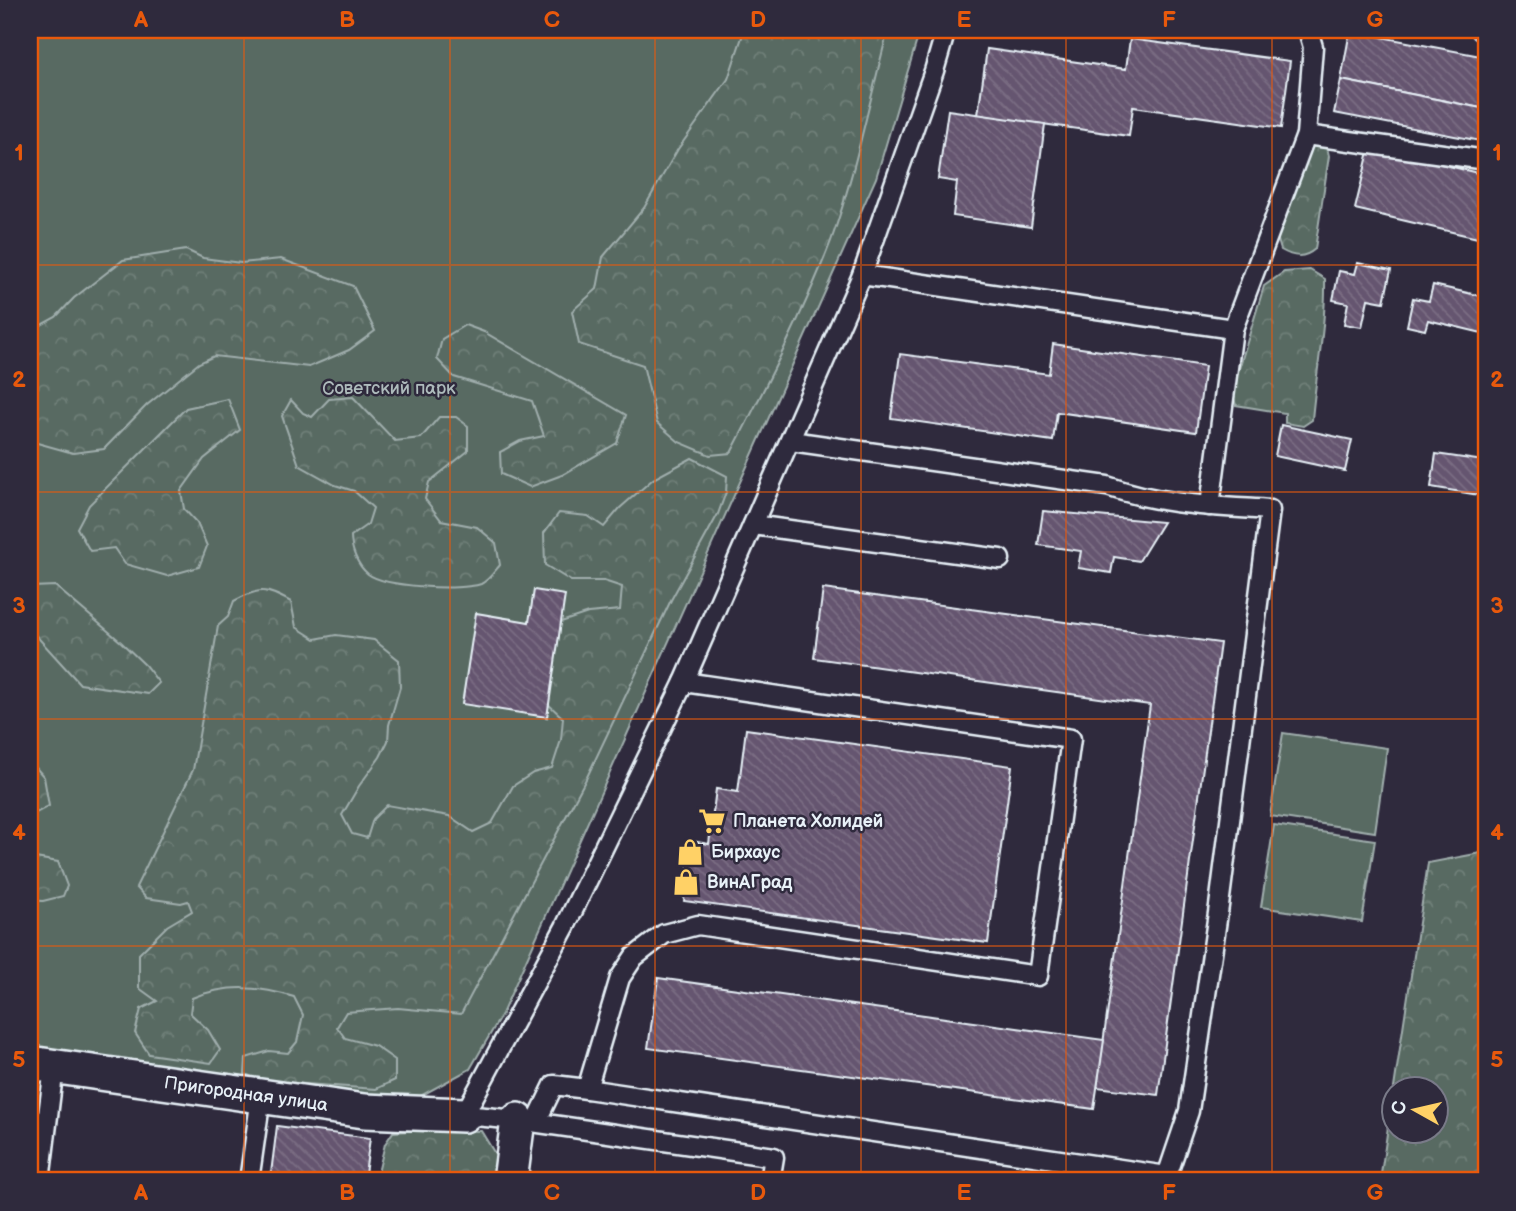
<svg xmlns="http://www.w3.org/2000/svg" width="1516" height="1211" font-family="'Balsamiq Sans',sans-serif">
  <defs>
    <pattern id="forest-crowns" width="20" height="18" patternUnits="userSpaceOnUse" patternTransform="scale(1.75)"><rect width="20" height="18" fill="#586a62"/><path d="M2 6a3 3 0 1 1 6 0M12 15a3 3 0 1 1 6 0" fill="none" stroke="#708079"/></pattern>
    <pattern id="building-back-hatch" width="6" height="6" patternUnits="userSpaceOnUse" patternTransform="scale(1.75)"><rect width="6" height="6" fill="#65556f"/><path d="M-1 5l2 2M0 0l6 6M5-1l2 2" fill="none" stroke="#7b6e84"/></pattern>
  </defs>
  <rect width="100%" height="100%" fill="#2f2a3d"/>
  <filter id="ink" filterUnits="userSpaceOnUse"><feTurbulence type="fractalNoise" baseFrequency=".0143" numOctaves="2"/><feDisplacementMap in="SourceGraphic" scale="14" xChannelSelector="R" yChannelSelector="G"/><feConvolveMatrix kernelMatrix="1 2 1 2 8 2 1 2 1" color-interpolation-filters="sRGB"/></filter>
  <g filter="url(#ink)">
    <!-- green -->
    <g fill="#586a62" stroke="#a0aead" stroke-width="2">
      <path d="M30 30H920L876 178 502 1014 470 1069 406 1104 30 1049Z"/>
      <path d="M1283 733 1387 748 1375 832 1270 816Z"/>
      <path d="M1274 825 1375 840 1362 922 1261 907Z"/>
    </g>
    <!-- forest -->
    <g fill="url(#forest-crowns)" stroke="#a0aead" stroke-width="2">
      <path d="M739 30H888C870 99 855 174 831 241 804 312 766 386 731 453L710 455 679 442 657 423 643 365 579 344 572 311 597 289 603 257 644 208 678 149 728 79 742 37Z"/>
      <path d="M1310 141 1326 143 1329 156 1315 249C1304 259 1293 257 1281 250L1276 234Z"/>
      <path d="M186 250 203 258 241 263 281 259 353 286 375 331 349 350 309 367 214 356 199 363 147 405 104 449 73 453 30 441V331L56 317 74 298 123 260Z"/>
      <path d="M1310 270 1325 279C1326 326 1316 373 1312 420L1303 426 1285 423V413L1236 405 1232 392 1264 286 1284 272Z"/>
      <path d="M465 325 484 332 626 415 617 443 562 475 530 487 501 474 500 452 520 441 544 436 532 401 454 377 437 359 442 339Z"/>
      <path d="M353 397 395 441 421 438 439 417H456L468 426V451L429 482 425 499 441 520 477 527 496 543 500 565C495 571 488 581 481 584 460 591 385 587 368 574 357 565 351 549 351 536L368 524 373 508 354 491 335 485 299 465 282 416 291 400 303 413 312 417 329 399Z"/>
      <path d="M228 399 240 430 204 459 181 491 184 509 197 523 207 546 199 567 167 576 125 564 114 548 90 551 77 528 89 505 186 408Z"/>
      <path d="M692 458 727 476 726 492 718 514 671 600 587 777 461 1014 398 1008 346 1012 337 1027 345 1038 375 1046 395 1060V1080L376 1089 263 1081 245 1074 246 1058 269 1051 288 1053 297 1042 303 1015 294 997C258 986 227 984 192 998L190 1013 208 1030 220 1050 211 1063 149 1054 135 1033 141 1009 157 1001 139 988V954L167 926 192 911 188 901 181 903 146 898 136 887 193 770 218 626 228 617 234 601C260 587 265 588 291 602L296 627 315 639 336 635 374 640 399 660 400 687 389 725 388 741 380 757 359 786 342 815 352 834 367 838 373 819 387 805 449 816 473 832 492 823 513 786 533 773 552 768 561 740 563 718 548 704 561 622 588 613 620 610 622 587 604 581H571L545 565 544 533 559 513 588 516 604 527 620 508 653 479Z"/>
      <path d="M55 586 121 642 145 665 159 683 148 694 80 684 30 629 32 587Z"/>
      <path d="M30 761 44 777 49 806 30 816Z"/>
      <path d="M1486 852V1181H1380L1393 1093 1394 1130H1436V1088H1394L1428 863Z"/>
      <path d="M30 857 58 862 67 886 63 896 43 901 30 900Z"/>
      <path d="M422 1130 481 1131 497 1157 494 1181H376L385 1144 393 1132Z"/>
    </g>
    <!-- building -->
    <g fill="url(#building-back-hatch)" stroke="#e8f1f8" stroke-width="2">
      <path d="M1350 31 1486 57V109L1341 80Z"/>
      <path d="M1130 39 1290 61 1281 128 1133 107 1129 136 978 115 987 49 1126 69Z"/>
      <path d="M1341 80 1486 109V142L1334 113Z"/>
      <path d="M948 110 1045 124 1031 227 953 216 957 182 938 179Z"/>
      <path d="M1370 147 1486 175V240L1355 209Z"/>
      <path d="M1358 263 1391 270 1384 302 1368 299 1362 327 1344 324 1348 303 1333 300 1339 271 1355 274Z"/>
      <path d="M1486 272V334L1428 320 1425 330 1407 326 1413 298 1429 301 1433 285 1481 296Z"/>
      <path d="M1053 344 1205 366 1196 432 1057 412 1053 441 891 418 900 354 1049 374Z"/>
      <path d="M1281 425 1352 440 1345 471 1275 456Z"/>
      <path d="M1436 454 1484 461 1479 495 1431 487Z"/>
      <path d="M1043 511 1163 522 1139 561 1114 557 1111 573 1078 568 1081 551 1038 545Z"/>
      <path d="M823 589 1220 643 1158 1095 1097 1087 1150 705 814 658Z"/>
      <path d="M534 590 565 595 547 717 462 704 476 613 529 622Z"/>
      <path d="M746 729 1012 766 988 943 684 901 691 841 709 844 716 789 738 792Z"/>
      <path d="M658 978 1104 1040 1094 1109 648 1048Z"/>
      <path d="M277 1126 370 1138 364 1181H270Z"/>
    </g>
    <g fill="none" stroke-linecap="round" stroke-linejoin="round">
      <defs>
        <g id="service">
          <path d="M1481 30 1486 31"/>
          <path d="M1306 135 1486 160"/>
          <path d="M862 275 1233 329"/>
          <path d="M1210 506 1233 329 1306 135 1313 47 1308 30"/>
          <path d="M753 525 1000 559"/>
          <path d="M587 1089 1167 1176 1189 1111 1219 906 1270 510C1213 506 1161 505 1107 486L791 441"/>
          <path d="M536 1122 554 1085 587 1089 620 978 634 957 664 934 698 925 1038 976 1071 739 684 682"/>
          <path d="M40 1181 54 1067"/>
          <path d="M249 1181 261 1097"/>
          <path d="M770 1181 774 1157 518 1120 464 1115 565 927 684 682 862 275 934 71 946 30"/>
        </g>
        <g id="minor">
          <path d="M30 1063 364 1111 464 1115"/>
          <path d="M510 1181 518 1120"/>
        </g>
      </defs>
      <!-- service casing -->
      <use href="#service" stroke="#e8f1f8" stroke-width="23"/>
      <!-- minor casing -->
      <use href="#minor" stroke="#e8f1f8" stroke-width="38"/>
      <!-- service -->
      <use href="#service" stroke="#2f2a3d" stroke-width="18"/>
      <!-- minor -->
      <use href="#minor" stroke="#2f2a3d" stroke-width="33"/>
    </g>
  </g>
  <!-- grid -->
  <path fill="none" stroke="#e8590c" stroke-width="2" stroke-opacity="0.55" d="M244 30V1181M450 30V1181M655 30V1181M861 30V1181M1066 30V1181M1272 30V1181M30 265H1486M30 492H1486M30 719H1486M30 946H1486"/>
  <!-- icons -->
  <defs>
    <symbol id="supermarket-bare" viewBox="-9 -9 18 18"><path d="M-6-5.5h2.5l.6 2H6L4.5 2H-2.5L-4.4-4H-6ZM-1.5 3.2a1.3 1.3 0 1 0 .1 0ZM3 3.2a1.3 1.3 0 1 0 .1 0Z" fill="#ffd166" stroke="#2f2a3d" stroke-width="2.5" paint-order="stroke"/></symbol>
    <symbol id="shop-bare" viewBox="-9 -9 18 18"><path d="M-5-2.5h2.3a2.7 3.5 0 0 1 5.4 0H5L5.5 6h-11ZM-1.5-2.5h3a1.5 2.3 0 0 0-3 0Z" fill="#ffd166" stroke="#2f2a3d" stroke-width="2.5" paint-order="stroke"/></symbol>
  </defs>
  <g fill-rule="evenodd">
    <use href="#supermarket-bare" x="693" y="802" width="38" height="38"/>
    <use href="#shop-bare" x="671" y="833" width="38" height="38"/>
    <use href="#shop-bare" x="667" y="863" width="38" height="38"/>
  </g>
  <g text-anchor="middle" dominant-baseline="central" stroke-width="5" stroke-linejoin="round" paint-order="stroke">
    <!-- park labels -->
    <g font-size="18" fill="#aebbbc" stroke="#2f2a3d">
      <text x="389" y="388">Советский парк</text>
    </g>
    <!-- poi labels -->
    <g font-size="18" font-weight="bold" fill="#e8f1f8" stroke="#2f2a3d" text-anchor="start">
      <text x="733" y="821">Планета Холидей</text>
      <text x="711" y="852">Бирхаус</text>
      <text x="707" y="882">ВинАГрад</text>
    </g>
    <!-- street labels -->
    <g font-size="18" fill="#e8f1f8" stroke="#2f2a3d">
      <text transform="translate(246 1094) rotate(8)">Пригородная улица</text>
    </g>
  </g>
  <!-- margin -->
  <rect width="1516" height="1211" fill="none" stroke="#2f2a3d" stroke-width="77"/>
  <!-- north arrow -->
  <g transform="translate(1415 1110) rotate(278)"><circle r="33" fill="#2f2a3d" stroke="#797a88" stroke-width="2"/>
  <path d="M0-5L12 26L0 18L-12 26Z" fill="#ffd166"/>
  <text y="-10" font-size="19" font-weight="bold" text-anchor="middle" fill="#e8f1f8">С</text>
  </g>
  <rect x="38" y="38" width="1440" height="1134" fill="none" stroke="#e8590c" stroke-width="2.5"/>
  <g font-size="23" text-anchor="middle" font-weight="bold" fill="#e8590c">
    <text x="141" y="27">A</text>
    <text x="347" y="27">B</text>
    <text x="552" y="27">C</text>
    <text x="758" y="27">D</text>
    <text x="964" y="27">E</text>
    <text x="1169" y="27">F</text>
    <text x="1375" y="27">G</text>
    <text x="19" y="160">1</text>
    <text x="1497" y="160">1</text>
    <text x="19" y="387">2</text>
    <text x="1497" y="387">2</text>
    <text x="19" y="613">3</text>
    <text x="1497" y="613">3</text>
    <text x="19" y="840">4</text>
    <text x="1497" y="840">4</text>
    <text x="19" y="1067">5</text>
    <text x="1497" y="1067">5</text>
    <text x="141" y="1200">A</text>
    <text x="347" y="1200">B</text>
    <text x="552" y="1200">C</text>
    <text x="758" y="1200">D</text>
    <text x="964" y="1200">E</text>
    <text x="1169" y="1200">F</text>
    <text x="1375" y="1200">G</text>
  </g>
</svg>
